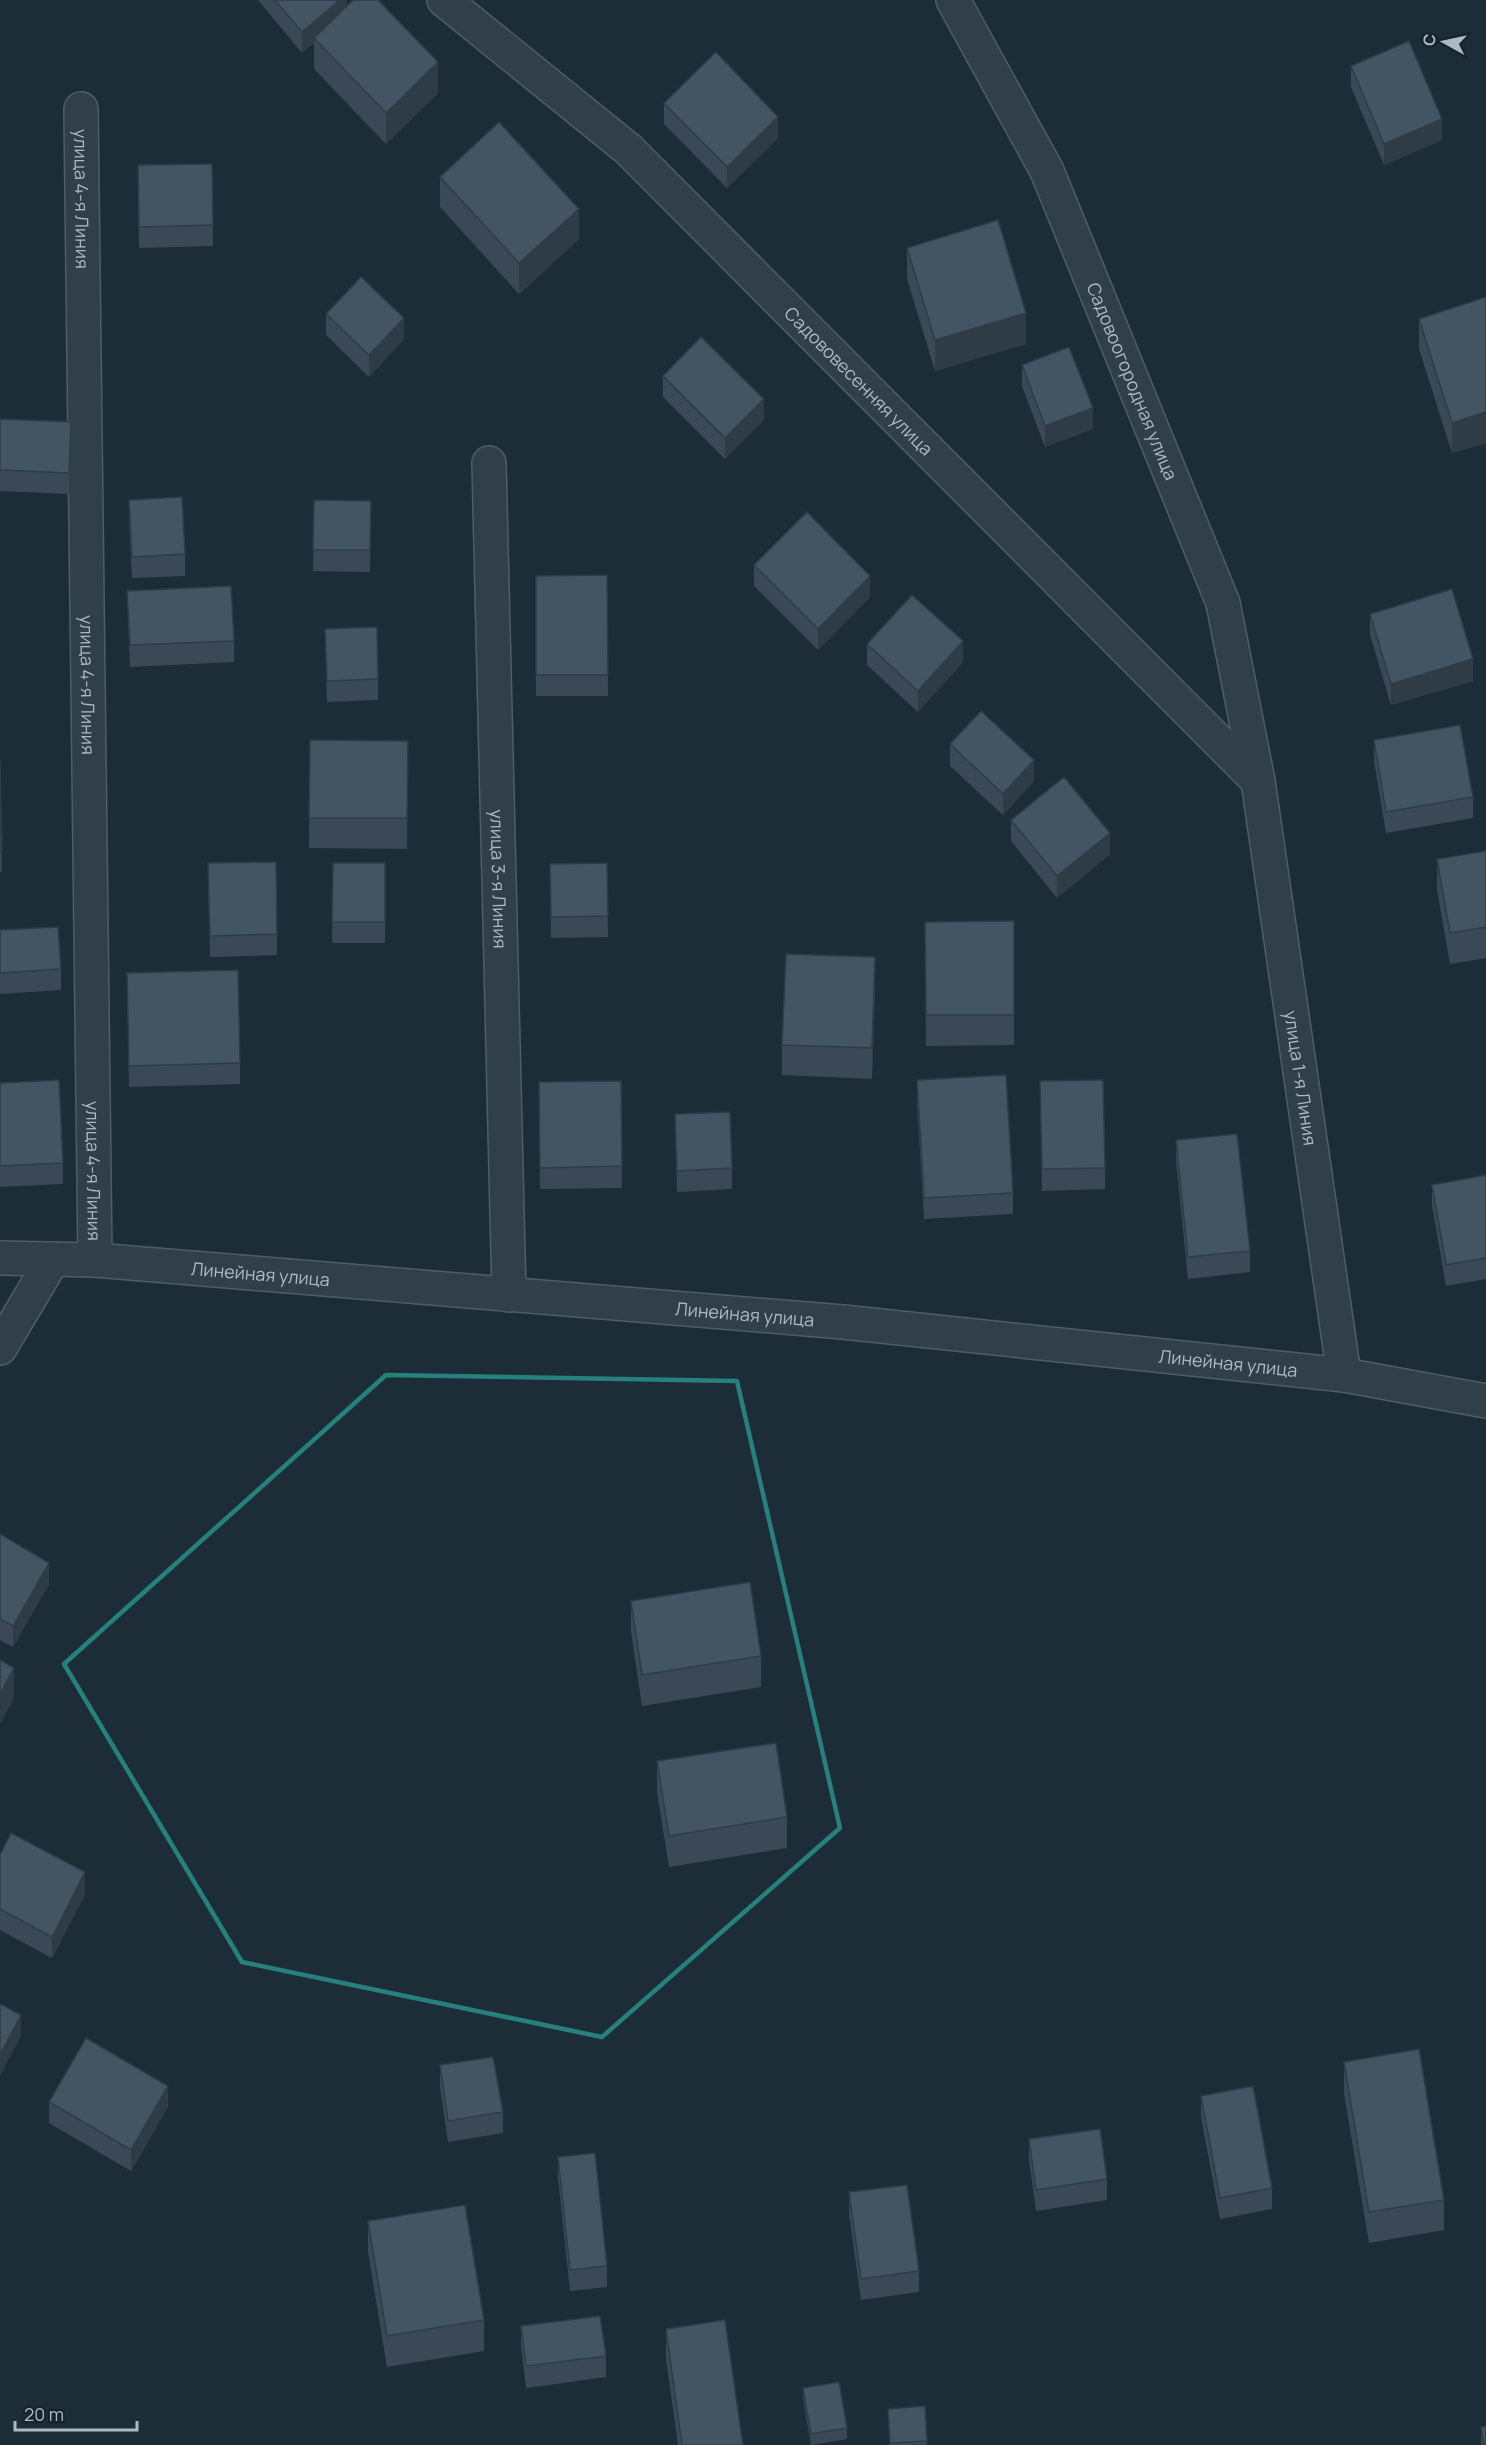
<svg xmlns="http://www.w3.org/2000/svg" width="1486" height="2445" font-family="Manrope,sans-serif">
  <rect width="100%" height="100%" fill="#1d2d38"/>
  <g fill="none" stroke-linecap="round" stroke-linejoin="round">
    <defs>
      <g id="minor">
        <path id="s1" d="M444 0 628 149 1258 781"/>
        <path id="s2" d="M953 0 1047 171 1223 603 1258 781 1344 1375"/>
        <path id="s3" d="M81 109 95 1260"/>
        <path id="s4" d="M489 463 509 1295"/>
        <path id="s5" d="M0 1258 95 1260 843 1322 1344 1375 1486 1401"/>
        <path d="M0 1348 53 1259"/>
      </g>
    </defs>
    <!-- minor casing -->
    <use href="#minor" stroke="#4f5d67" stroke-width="36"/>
    <!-- minor -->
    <use href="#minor" stroke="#313f49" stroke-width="33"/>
  </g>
  <!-- wall -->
  <g fill="#3a4955">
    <path d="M258 0H347V6L438 93 386 144 314 69V43L302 53Z"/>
    <path d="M1351 66 1442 140 1384 165 1351 87Z"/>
    <path d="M664 103 778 138 727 188 664 124Z"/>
    <path d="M212 164 213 246 139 248 138 165Z"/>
    <path d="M440 177 579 239 519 294 440 207Z"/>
    <path d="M907 248 1026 344 935 371 907 279Z"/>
    <path d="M1486 297V443L1452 453 1419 349V319Z"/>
    <path d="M326 314 404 339 369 377 326 335Z"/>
    <path d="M1022 365 1093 429 1045 447 1022 386Z"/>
    <path d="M663 376 764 420 725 459 663 397Z"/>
    <path d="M0 419 71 443 69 494 0 491Z"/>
    <path d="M129 500 185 554V576L132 578 129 521Z"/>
    <path d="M314 500 371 501 370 572 313 571Z"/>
    <path d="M754 565 870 597 818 650 754 586Z"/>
    <path d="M607 575 608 696H536V576Z"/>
    <path d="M127 591 234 641V662L130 667Z"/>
    <path d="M1370 614 1473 681 1391 705 1370 635Z"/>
    <path d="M325 629 378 679V700L327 702Z"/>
    <path d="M867 644 963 662 918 712 867 665Z"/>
    <path d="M310 740 408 741 407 849 309 848Z"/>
    <path d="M1374 740 1473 797V818L1386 833 1374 761Z"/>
    <path d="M950 744 1034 781 1003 815 950 766Z"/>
    <path d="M0 760 2 872H0Z"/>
    <path d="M1011 820 1110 854 1057 898 1011 841Z"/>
    <path d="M1486 851V958L1450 964 1437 890V859Z"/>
    <path d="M333 863H385V943H332Z"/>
    <path d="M607 863 608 937 551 938 550 864Z"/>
    <path d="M208 884 277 934V955L210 957Z"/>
    <path d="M1014 921V1045L926 1046 925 922Z"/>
    <path d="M0 930 61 969V990L0 994Z"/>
    <path d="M127 973 240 1063V1084L129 1087Z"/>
    <path d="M875 988 872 1079 782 1075V1045Z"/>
    <path d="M917 1080 1013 1193V1214L924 1219 917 1102Z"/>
    <path d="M621 1081 622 1188 540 1189 539 1104Z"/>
    <path d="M1040 1081 1105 1168V1189L1042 1191Z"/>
    <path d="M0 1083 63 1163V1184L0 1187Z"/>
    <path d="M675 1114 732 1168V1189L677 1192Z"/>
    <path d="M1176 1140 1250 1251V1272L1188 1279 1176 1161Z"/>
    <path d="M1486 1175V1279L1446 1286 1432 1206V1185Z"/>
    <path d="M0 1534 49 1584 13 1647 0 1640Z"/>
    <path d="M631 1601 761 1656V1687L642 1706 631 1632Z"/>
    <path d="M657 1761 787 1817V1848L669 1867 657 1792Z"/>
    <path d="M0 1855 85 1894 52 1958 0 1930Z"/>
    <path d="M1344 2062 1444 2200V2230L1369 2243 1344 2093Z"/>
    <path d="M440 2065 503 2112V2133L448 2142 440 2087Z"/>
    <path d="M1201 2096 1272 2188V2209L1220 2219 1201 2117Z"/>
    <path d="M49 2102 168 2107 131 2171 49 2123Z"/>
    <path d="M1029 2139 1107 2179V2200L1036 2211 1029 2160Z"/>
    <path d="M558 2157 607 2266V2287L570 2291 558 2178Z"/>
    <path d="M849 2192 919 2271V2292L861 2300 849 2214Z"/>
    <path d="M368 2221 484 2320V2351L387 2367 368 2252Z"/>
    <path d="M521 2326 606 2356V2377L526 2388 521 2347Z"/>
    <path d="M666 2329 743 2445H678L666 2359Z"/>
    <path d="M803 2388 847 2428V2439L811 2445 803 2398Z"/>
    <path d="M925 2406 927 2445H890L888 2409Z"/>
    <path d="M1481 2427 1486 2445H1481Z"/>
  </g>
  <!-- shaded-wall -->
  <g fill="#2f3c45">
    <path d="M340 0H347V15L314 38V43L302 53V32Z"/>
    <path d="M438 62V93L386 144V113Z"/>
    <path d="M778 117V138L727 188V167Z"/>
    <path d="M1442 119V140L1384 165V144Z"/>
    <path d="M579 209V239L519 294V263Z"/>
    <path d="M1026 313V344L935 371V340Z"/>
    <path d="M404 318V339L369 377V355Z"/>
    <path d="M764 399V420L725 459V438Z"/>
    <path d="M1093 408V429L1045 447V426Z"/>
    <path d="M1486 412V443L1452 453V423Z"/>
    <path d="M71 422V443L69 494V473Z"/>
    <path d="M870 576V597L818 650V629Z"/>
    <path d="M963 641V662L918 712V691Z"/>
    <path d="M1473 659V681L1391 705V684Z"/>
    <path d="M1034 760V781L1003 815V794Z"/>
    <path d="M1110 833V854L1057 898V876Z"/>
    <path d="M875 957V988L872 1079V1048Z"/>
    <path d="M49 1563V1584L13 1647V1626Z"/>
    <path d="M14 1668V1698L0 1725V1694Z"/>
    <path d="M85 1872V1894L52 1958V1937Z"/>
    <path d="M21 2015V2036L0 2076V2055Z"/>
    <path d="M168 2086V2107L131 2171V2150Z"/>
  </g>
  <!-- building -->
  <g fill="#435563" stroke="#2f3c45" stroke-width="1.5">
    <path d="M275 0H340L302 32Z"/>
    <path d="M353 0H378L438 62 386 113 314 38Z"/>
    <path d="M1409 41 1442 119 1384 144 1351 66Z"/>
    <path d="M716 52 778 117 727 167 664 103Z"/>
    <path d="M499 122 579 209 519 263 440 177Z"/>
    <path d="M212 164 213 225 139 227 138 165Z"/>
    <path d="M998 220 1026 313 935 340 907 248Z"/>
    <path d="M361 277 404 318 369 355 326 314Z"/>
    <path d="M1486 297V412L1452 423 1419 319Z"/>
    <path d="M701 337 764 399 725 438 663 376Z"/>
    <path d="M1069 347 1093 408 1045 426 1022 365Z"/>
    <path d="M0 419 71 422 69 473 0 470Z"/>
    <path d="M182 497 185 554 132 557 129 500Z"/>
    <path d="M314 500 371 501 370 550H313Z"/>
    <path d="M807 512 870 576 818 629 754 565Z"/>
    <path d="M607 575 608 675H536V576Z"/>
    <path d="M231 586 234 641 130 645 127 591Z"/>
    <path d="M1452 589 1473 659 1391 684 1370 614Z"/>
    <path d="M912 595 963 641 918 691 867 644Z"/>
    <path d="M377 627 378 679 327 681 325 629Z"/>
    <path d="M981 711 1034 760 1003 794 950 744Z"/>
    <path d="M1460 725 1473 797 1386 812 1374 740Z"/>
    <path d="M310 740 408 741 407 818H309Z"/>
    <path d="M0 760 2 851H0Z"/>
    <path d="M1064 777 1110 833 1057 876 1011 820Z"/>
    <path d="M1486 851V927L1450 933 1437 859Z"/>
    <path d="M276 862 277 934 210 936 208 863Z"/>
    <path d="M333 863H385V922H332Z"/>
    <path d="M607 863 608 916 551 917 550 864Z"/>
    <path d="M1014 921V1015H926L925 922Z"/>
    <path d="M58 927 61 969 0 973V930Z"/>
    <path d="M786 954 875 957 872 1048 782 1045Z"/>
    <path d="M238 970 240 1063 129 1066 127 973Z"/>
    <path d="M1006 1075 1013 1193 924 1198 917 1080Z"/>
    <path d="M59 1080 63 1163 0 1166V1083Z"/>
    <path d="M1103 1080 1105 1168 1042 1169 1040 1081Z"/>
    <path d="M621 1081 622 1166 540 1168 539 1082Z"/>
    <path d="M730 1112 732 1168 677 1171 675 1114Z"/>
    <path d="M1237 1134 1250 1251 1188 1257 1176 1140Z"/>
    <path d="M1486 1175V1258L1446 1265 1432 1185Z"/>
    <path d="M0 1534 49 1563 13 1626 0 1619Z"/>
    <path d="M750 1582 761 1656 642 1675 631 1601Z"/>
    <path d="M0 1660 14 1668 0 1694Z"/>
    <path d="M776 1743 787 1817 669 1836 657 1761Z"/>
    <path d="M11 1833 85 1872 52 1937 0 1909V1855Z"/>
    <path d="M0 2004 21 2015 0 2055Z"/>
    <path d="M86 2038 168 2086 131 2150 49 2102Z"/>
    <path d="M1419 2049 1444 2200 1369 2212 1344 2062Z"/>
    <path d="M493 2057 503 2112 448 2121 440 2065Z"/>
    <path d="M1253 2086 1272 2188 1220 2198 1201 2096Z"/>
    <path d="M1100 2129 1107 2179 1036 2190 1029 2139Z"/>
    <path d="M595 2153 607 2266 570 2270 558 2157Z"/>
    <path d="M907 2185 919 2271 861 2279 849 2192Z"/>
    <path d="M465 2205 484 2320 387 2336 368 2221Z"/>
    <path d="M600 2316 606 2356 526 2366 521 2326Z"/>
    <path d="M725 2320 743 2445H682L666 2329Z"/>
    <path d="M839 2382 847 2428 811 2434 803 2388Z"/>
    <path d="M925 2406 927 2441 890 2443 888 2409Z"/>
    <path d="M1486 2426V2445H1484L1481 2427Z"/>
  </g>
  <!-- marked area -->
  <path fill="none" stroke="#26807b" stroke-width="4.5" stroke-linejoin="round" d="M386 1375 737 1381 840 1828 602 2037 242 1962 64 1664Z"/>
  <g text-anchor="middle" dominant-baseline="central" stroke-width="6" stroke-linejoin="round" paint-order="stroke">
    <!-- street labels -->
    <g font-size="18" fill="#abbac6" stroke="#17232d">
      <text stroke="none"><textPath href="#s3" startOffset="90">улица 4-я Линия</textPath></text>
      <text stroke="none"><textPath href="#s2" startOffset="422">Садовоогородная улица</textPath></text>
      <text stroke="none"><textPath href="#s1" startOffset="564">Садововесенняя улица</textPath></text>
      <text stroke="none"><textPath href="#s3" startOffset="576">улица 4-я Линия</textPath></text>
      <text stroke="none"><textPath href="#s4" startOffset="416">улица 3-я Линия</textPath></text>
      <text stroke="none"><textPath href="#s2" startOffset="1143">улица 1-я Линия</textPath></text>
      <text stroke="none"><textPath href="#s3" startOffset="1062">улица 4-я Линия</textPath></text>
      <text stroke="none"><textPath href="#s5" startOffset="261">Линейная улица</textPath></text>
      <text stroke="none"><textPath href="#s5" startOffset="747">Линейная улица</textPath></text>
      <text stroke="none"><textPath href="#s5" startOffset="1233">Линейная улица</textPath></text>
    </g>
  </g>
  <!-- north arrow -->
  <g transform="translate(1444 42) rotate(278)" stroke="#17232d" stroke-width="4.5" paint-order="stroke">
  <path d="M0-4.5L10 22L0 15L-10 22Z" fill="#abbac6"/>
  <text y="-9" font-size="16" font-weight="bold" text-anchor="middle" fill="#abbac6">С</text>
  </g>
  <!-- scale -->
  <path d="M15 2421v9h122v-9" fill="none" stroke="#abbac6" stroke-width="3"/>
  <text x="24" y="2421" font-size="18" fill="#abbac6" stroke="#17232d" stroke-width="4.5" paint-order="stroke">20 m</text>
</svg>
